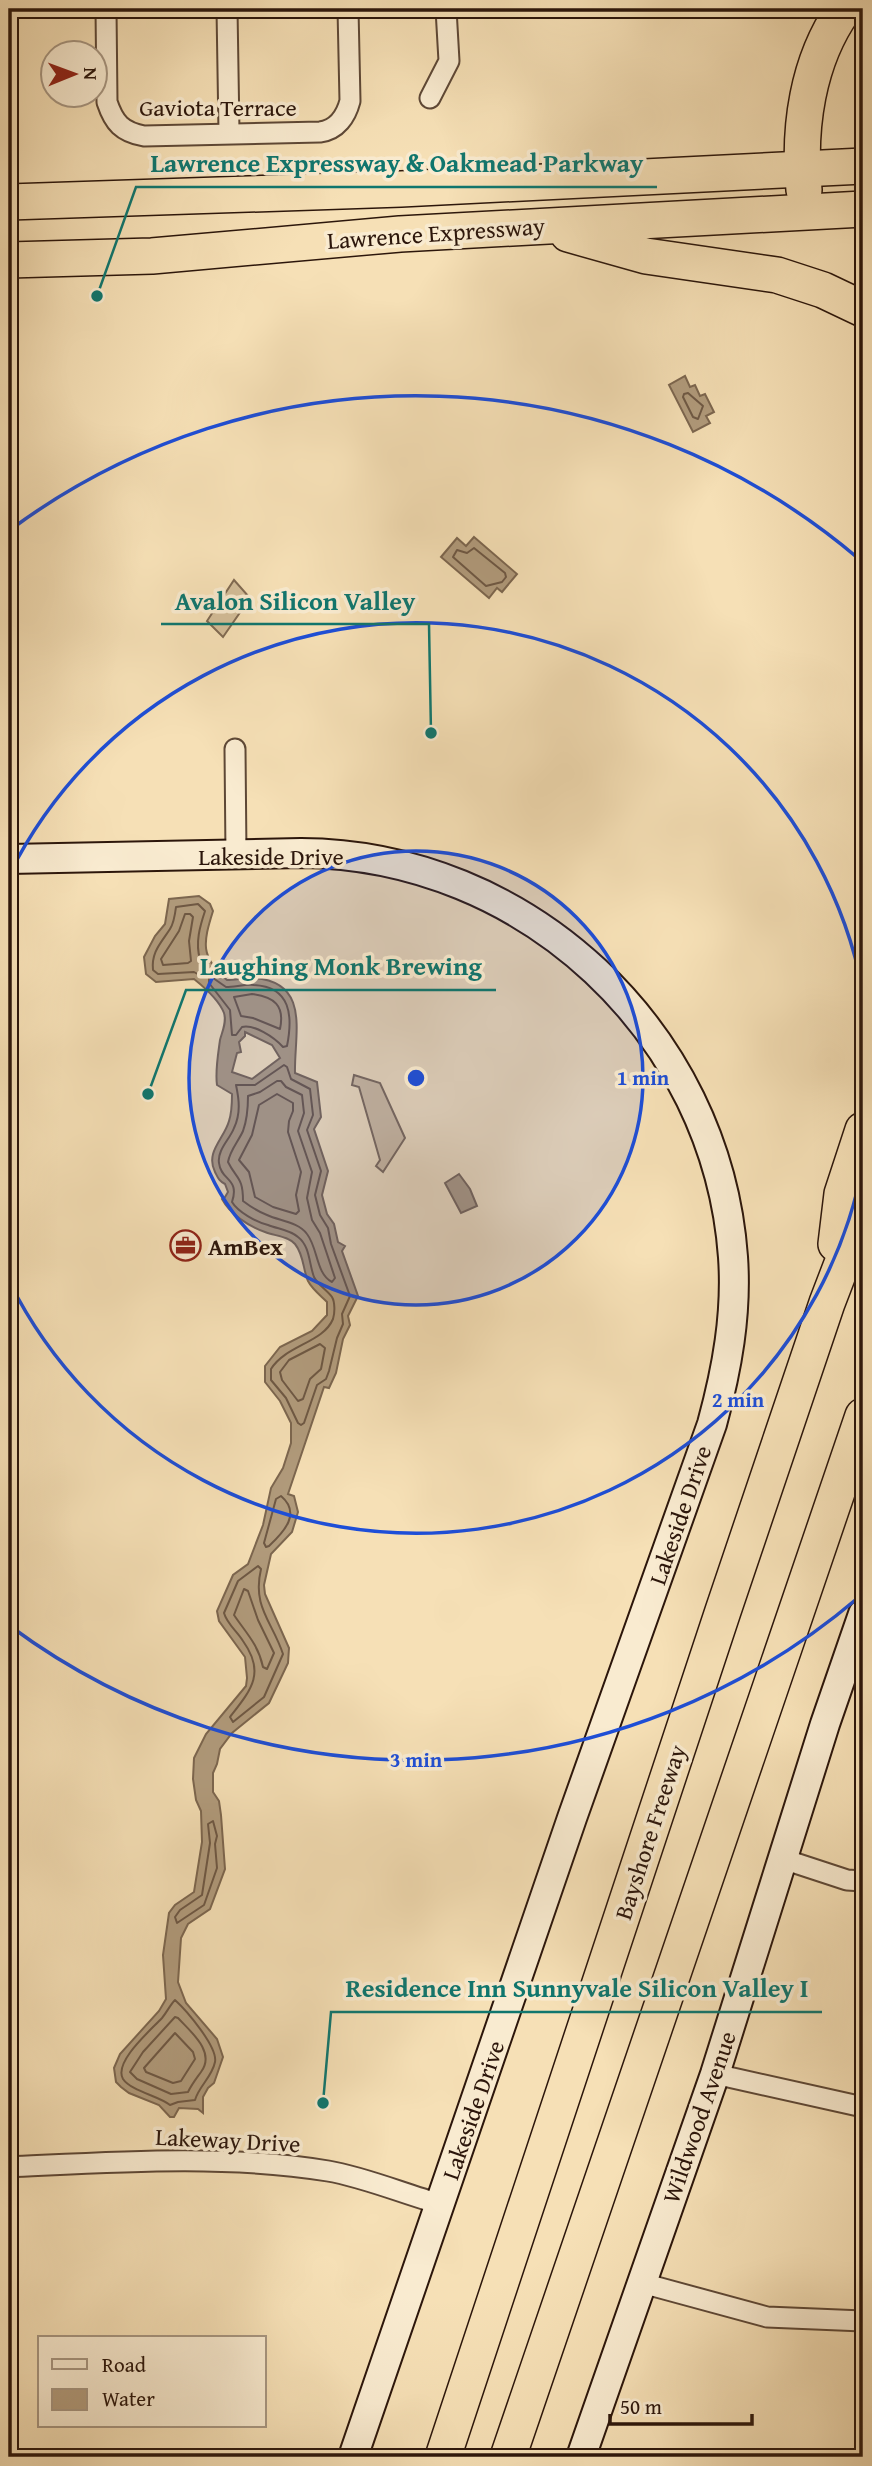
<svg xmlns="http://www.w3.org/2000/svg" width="872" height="2466" font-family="'Gentium Book Plus',serif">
  <rect width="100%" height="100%" fill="#f6e0b6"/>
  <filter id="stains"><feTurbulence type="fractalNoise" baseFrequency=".00286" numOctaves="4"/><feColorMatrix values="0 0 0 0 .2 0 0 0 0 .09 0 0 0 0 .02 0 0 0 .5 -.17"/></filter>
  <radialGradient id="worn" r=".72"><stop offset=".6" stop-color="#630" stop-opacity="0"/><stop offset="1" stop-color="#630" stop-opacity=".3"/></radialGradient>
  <!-- green -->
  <g fill="#d4be99" stroke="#806a52" stroke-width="2">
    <path d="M234 580 250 598 223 637 207 621Z"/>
    <path d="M354 1075 380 1083 405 1138 383 1172 376 1166 380 1160 359 1087 352 1085Z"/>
  </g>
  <!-- water -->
  <g fill="#b19b7c" stroke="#7c664f" stroke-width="2" fill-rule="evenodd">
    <path d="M685 376 690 387 695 385 700 396 705 394 714 412 706 416 710 423 693 432 669 385Z"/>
    <path d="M474 537 517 574 502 592 497 588 489 598 441 557 457 538 466 546Z"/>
    <path d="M199 896 210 904 213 911C203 943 200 957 227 980 236 980 246 977 255 978 311 983 294 1034 295 1073L317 1082 321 1117 314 1129 328 1171 322 1195 327 1214 334 1224 338 1242 345 1246 342 1251 358 1296 348 1316 350 1325 343 1339 336 1373 329 1388 324 1387 288 1494 294 1496 298 1512 292 1532 271 1554 264 1585 265 1594 289 1648 288 1663 269 1703 232 1733 220 1749 217 1764 213 1773V1792L219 1801 221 1815 225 1869 210 1909 188 1924 181 1938 178 1982 186 2003 217 2039 223 2057 214 2083 208 2088 203 2097V2113L198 2109 179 2108 174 2117H170L159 2105 129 2093 121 2087 116 2082 114 2068 120 2054 159 2011 166 1999 163 1955 169 1913 175 1905 194 1892 202 1842 201 1811 196 1800 193 1779 194 1758 206 1734 246 1686 247 1678 245 1657 219 1621 217 1611 233 1575 248 1564 263 1525 271 1488 283 1468 291 1443V1423L280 1401 265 1382V1366L280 1347 312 1331 327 1315V1302C321 1296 312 1289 308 1281 303 1270 304 1255 295 1244 288 1236 275 1236 265 1232 248 1226 230 1214 222 1199L225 1197 228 1192 225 1184C219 1181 218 1178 215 1172 205 1152 224 1139 229 1121 232 1112 232 1104 232 1094L217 1085C215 1071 218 1055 220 1040 222 1032 227 1022 224 1013 219 1000 204 987 194 979L156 982 146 974 144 957 155 936 165 924 169 899ZM245 1032 272 1045 280 1058 252 1079 232 1072 237 1053 241 1052 239 1042 245 1036Z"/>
    <path d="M459 1174 470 1189 477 1206 461 1213 445 1183Z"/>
  </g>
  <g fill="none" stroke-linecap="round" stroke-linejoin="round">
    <!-- shore -->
    <g stroke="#6e5844" stroke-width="2">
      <path d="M688 393 703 406 698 419 693 417 683 397 684 394Z"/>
      <path d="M474 548 505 573 506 577 502 582 486 586 453 557 457 550 467 553Z"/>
      <path d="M198 904 205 911C200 926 195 943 200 959 202 965 206 970 207 975L203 977 194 972 158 974 153 970C151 952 161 943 170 929 174 923 175 915 176 907Z"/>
      <path d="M185 914H190L193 917 189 941 191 961 188 963 163 965 161 959 179 931Z"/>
      <path d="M209 978H213L226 987C235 987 245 984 254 985 291 987 293 1016 287 1046L283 1047C274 1037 254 1024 242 1027L236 1035H232L230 1010 209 983Z"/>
      <path d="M252 994C274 997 285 1005 280 1029L253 1018 241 1016 234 997Z"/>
      <path d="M284 1065 287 1067 291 1079 310 1089 313 1115 307 1130 321 1171 315 1195 320 1215 328 1228 331 1244 350 1296 342 1314 343 1324 337 1338 329 1371 326 1379 317 1385 304 1423 301 1425 298 1423 286 1398 271 1380V1369C286 1345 323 1343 333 1319 335 1313 335 1302 332 1297 327 1290 318 1285 314 1277 309 1264 310 1246 298 1237 290 1230 278 1229 268 1225 256 1222 238 1212 232 1202 240 1178 221 1181 219 1163 217 1150 230 1139 234 1128 241 1113 239 1099 236 1085H255Z"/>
      <path d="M277 1081H281L286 1087 302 1095 304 1113 298 1131 312 1172 307 1198 312 1220 320 1233 335 1278 332 1282C316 1274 318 1248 307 1234 298 1222 280 1221 267 1215 259 1212 251 1207 243 1201 243 1177 237 1180 228 1162 230 1150 238 1142 243 1131 247 1120 248 1108 248 1096L260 1092Z"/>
      <path d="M277 1094 293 1103V1111L289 1121 288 1132 301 1172 296 1195 299 1211 296 1214 273 1207 255 1197 249 1172 239 1160 252 1135 259 1105Z"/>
      <path d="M320 1344 325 1348 321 1369 310 1379 303 1399 298 1401 282 1380 280 1372 289 1360Z"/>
      <path d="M281 1496C301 1513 285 1531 269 1546L266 1547 264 1543 276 1499Z"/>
      <path d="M258 1566 261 1569C252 1607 272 1621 283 1654L264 1697 233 1722 230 1717C251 1690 266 1673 243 1641 237 1631 227 1624 224 1613L238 1581Z"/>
      <path d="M244 1589 248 1591 258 1620 274 1653 267 1669 263 1667C258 1644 246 1633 234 1615Z"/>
      <path d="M213 1821 217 1836 215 1844 217 1868 204 1905 177 1923 175 1917 180 1910 202 1895 210 1843 208 1824Z"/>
      <path d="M175 2000C186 2010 218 2047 215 2062 212 2077 199 2086 195 2100L178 2102 170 2105C159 2096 131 2091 123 2079 113 2062 152 2029 162 2018 167 2012 170 2005 175 2000Z"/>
      <path d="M175 2017 178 2018C191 2032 216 2052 201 2072 196 2079 192 2084 188 2092L171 2094 137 2079 130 2072 143 2052Z"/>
      <path d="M175 2033 193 2052 195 2059 181 2081 173 2083 146 2072 144 2068Z"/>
    </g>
    <defs>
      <g id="street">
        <path d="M106 9 107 102C114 123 122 132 144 136L320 132C337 130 346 116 350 101L348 9"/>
        <path d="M227 9 229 132"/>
        <path d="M430 98 449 61 446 9"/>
        <path d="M235 749 236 855"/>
        <path d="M783 1859 847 1880 863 1881"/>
        <path d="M715 2074 863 2107"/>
        <path d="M9 2167C115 2162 222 2154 328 2171 364 2177 404 2194 440 2204"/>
        <path d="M642 2283 767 2317 863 2321"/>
      </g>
      <g id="secondary">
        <path d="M9 859 301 853C526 854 717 1032 733 1257 737 1314 727 1369 712 1424L572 1818 353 2457"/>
        <path d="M581 2457 715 2074 825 1724 863 1614"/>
      </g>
      <g id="highway">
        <path d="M804 190C798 129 807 61 844 9"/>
        <path d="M9 202 401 189 863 166"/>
        <path d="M568 234 646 256 777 275 823 290 863 309"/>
        <path d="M9 260 152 256 400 234 863 209"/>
        <path d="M836 1244 842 1194 863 1130"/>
        <path d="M443 2457 723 1611 827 1303 863 1209"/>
        <path d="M508 2457 863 1416"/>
      </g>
    </defs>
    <!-- street casing -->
    <use href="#street" stroke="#5e4836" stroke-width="23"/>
    <!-- secondary casing -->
    <use href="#secondary" stroke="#2c160b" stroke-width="32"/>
    <!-- highway casing -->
    <use href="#highway" stroke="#2c160b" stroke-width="38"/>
    <!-- street -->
    <use href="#street" stroke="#f9ebd0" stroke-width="19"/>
    <!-- secondary -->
    <use href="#secondary" stroke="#f9ebd0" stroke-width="28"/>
    <!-- highway -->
    <use href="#highway" stroke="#f6e0b6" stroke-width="35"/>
  </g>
  <!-- distance rings -->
  <circle cx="416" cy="1078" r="227" fill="#1d4ed8" fill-opacity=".12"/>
  <g fill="none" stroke="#1d4ed8" stroke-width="3.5">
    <circle cx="416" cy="1078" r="227"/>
    <path d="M863 1165A455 455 0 0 1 9 1281M9 875A455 455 0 0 1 863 991"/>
    <path d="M859 1597A682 682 0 0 1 10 1626M10 530A682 682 0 0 1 859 559"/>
  </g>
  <!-- icons -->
  <defs>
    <symbol id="office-ring" viewBox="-11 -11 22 22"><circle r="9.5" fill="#f9ebd0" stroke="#8f2418" stroke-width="1.5"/><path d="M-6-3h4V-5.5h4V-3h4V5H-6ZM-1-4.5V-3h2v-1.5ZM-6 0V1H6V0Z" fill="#8f2418"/></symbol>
  </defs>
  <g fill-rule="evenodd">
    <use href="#office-ring" x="168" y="1228" width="35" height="35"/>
  </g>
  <g text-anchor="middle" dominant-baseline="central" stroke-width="7" stroke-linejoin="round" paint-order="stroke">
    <!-- street labels -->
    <g font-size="24" fill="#2c160b" stroke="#f9ebd0">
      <text x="218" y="107">Gaviota Terrace</text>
      <text transform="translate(436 233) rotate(-4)">Lawrence Expressway</text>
      <text x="271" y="856">Lakeside Drive</text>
      <text transform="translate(680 1515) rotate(-71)">Lakeside Drive</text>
      <text transform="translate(650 1832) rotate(-72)">Bayshore Freeway</text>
      <text transform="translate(473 2110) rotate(-71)">Lakeside Drive</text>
      <text transform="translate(699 2117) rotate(-71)">Wildwood Avenue</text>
      <text transform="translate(228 2140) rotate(3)">Lakeway Drive</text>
    </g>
    <!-- poi labels -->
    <g font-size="24" font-weight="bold" fill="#2c160b" stroke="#f9ebd0" text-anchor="start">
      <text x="208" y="1246">AmBex</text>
    </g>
  </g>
  <circle cx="416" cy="1078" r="10" fill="#1d4ed8" stroke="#f9ebd0" stroke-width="3.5"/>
  <g font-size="21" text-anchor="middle" font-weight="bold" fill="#1d4ed8" stroke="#f9ebd0" stroke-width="7" stroke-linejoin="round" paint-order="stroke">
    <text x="643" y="1085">1 min</text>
    <text x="738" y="1407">2 min</text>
    <text x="416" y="1767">3 min</text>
  </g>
  <!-- callouts -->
  <path fill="none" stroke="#0f766e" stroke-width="2.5" d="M97 296L136 187H657M431 733L429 624H161M148 1094L186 990H496M323 2103L331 2012H822"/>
  <g fill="#0f766e" stroke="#f9ebd0" stroke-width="2.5">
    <circle cx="97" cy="296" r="7"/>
    <circle cx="431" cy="733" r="7"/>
    <circle cx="148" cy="1094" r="7"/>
    <circle cx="323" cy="2103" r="7"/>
  </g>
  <g font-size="26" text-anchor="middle" font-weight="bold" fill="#0f766e" stroke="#f9ebd0" stroke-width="7" stroke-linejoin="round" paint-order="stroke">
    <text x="397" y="172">Lawrence Expressway &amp; Oakmead Parkway</text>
    <text x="295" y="610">Avalon Silicon Valley</text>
    <text x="341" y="975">Laughing Monk Brewing</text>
    <text x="577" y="1997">Residence Inn Sunnyvale Silicon Valley I</text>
  </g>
  <!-- margin -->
  <rect width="872" height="2466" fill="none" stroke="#f6e0b6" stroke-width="35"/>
  <rect x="10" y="10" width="851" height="2445" fill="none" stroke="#2c160b" stroke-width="3.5"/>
  <rect x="18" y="18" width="837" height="2431" fill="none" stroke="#2c160b" stroke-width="2"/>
  <!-- legend -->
  <rect x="38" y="2336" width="228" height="91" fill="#f9ebd0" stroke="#a79681" stroke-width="2"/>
  <rect x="52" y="2359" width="35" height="10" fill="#f9ebd0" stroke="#a79681" stroke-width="2"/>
  <text x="102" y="2372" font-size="21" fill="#2c160b">Road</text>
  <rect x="52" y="2389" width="35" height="21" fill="#b19b7c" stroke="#a79681" stroke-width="2"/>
  <text x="102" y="2406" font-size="21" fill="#2c160b">Water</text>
  <!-- north arrow -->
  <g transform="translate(74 74) rotate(89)"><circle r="33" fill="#f9ebd0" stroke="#a79681" stroke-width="2"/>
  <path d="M0-5L12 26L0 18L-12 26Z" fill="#8f2418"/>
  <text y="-10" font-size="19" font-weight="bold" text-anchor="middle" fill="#2c160b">N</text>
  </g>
  <!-- scale -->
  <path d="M610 2414v10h142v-10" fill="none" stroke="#2c160b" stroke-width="3.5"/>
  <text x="620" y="2414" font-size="21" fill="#2c160b" stroke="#f9ebd0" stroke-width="5" paint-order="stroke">50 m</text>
  <rect width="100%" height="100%" filter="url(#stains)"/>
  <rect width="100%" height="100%" fill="url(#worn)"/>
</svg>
